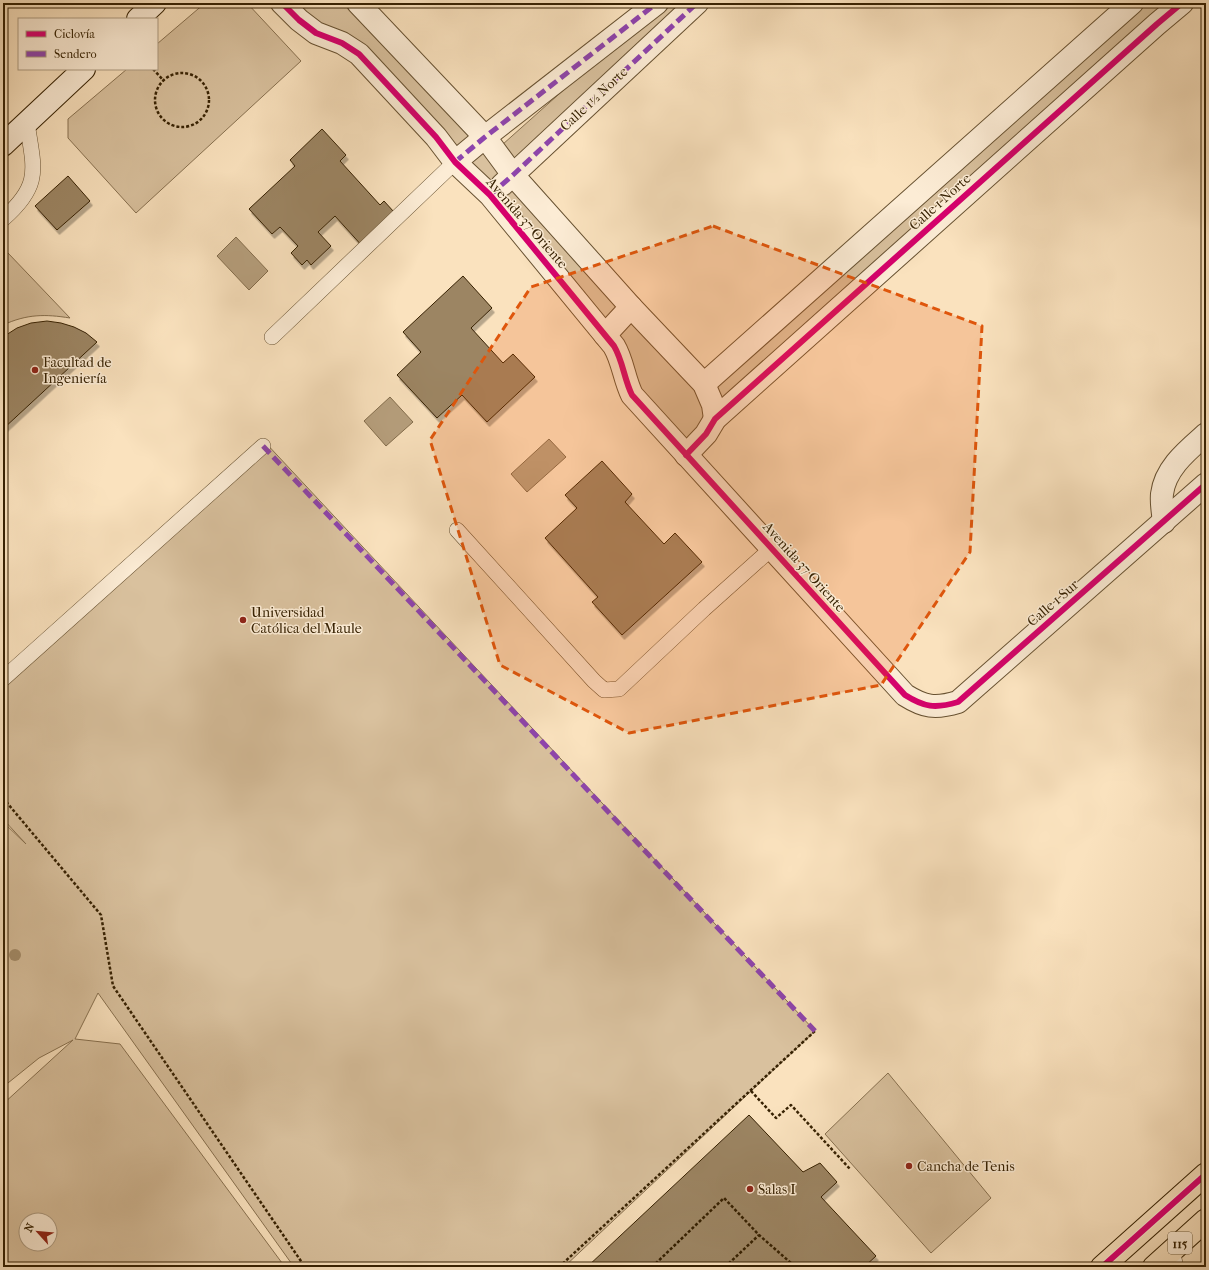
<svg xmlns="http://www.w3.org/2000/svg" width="1209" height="1270" font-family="'IM FELL French Canon',serif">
  <defs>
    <filter id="shadow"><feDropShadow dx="2.5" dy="4.5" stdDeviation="0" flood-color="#0004"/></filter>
  </defs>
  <rect width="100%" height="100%" fill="#fae2be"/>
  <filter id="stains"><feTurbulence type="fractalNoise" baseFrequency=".005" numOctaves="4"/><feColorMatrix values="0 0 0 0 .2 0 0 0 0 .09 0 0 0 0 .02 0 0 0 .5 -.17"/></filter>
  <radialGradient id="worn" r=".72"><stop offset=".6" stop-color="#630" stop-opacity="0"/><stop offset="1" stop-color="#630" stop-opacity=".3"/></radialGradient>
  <!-- green -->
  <g fill="#d9c19e" stroke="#887150" fill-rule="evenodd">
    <path d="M205 3H247L301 61 136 213 68 138V119L127 69H157V44Z"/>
    <path d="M282 3H356L493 153 661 3H697L514 175 704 384 1132 3H1182L686 455 623 368 359 54Z"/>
    <path d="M8 253 70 318C45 314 27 314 3 325V257Z"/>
    <path d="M263 440 815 1031 564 1267H294L98 993 75 1039 120 1044 285 1267H3V1104L73 1040 39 1058 3 1087V822L26 844 3 819V675ZM26 1220H50V1244H26Z"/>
    <path d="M888 1073 991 1198 931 1253 825 1134Z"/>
  </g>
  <!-- water -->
  <g fill="#b7a07e" stroke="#836d4c">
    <path d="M236 237 268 271 249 290 217 256Z"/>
    <path d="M390 397 413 422 386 446 364 421Z"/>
    <path d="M549 439 566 457 527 492 511 474Z"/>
  </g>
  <!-- building -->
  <g fill="#9c8564" stroke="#362102" filter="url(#shadow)">
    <path d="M322 129 346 155 340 161 380 205 384 201 394 212 364 248 335 216 318 232 331 246 311 265 307 260 302 265 291 253 298 246 280 227 272 234 249 209 295 166 290 160Z"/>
    <path d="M68 176 90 201 57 230 35 206Z"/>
    <path d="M463 276 492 308 471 328 503 363 513 354 535 377 487 422 462 395 437 418 397 375 421 352 403 332Z"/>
    <path d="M47 321 61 323 74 327 86 333 97 342 3 429V337L17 328 31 323Z"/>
    <path d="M602 461 632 494 625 502 664 544 675 533 702 562 622 635 592 602 598 597 545 538 577 508 565 495Z"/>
    <path d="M749 1115 803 1172 820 1163 837 1182 821 1197 876 1256 864 1267H587Z"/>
  </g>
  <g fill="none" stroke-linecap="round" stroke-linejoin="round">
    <defs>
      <g id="service">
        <path d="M3 219C42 185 34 169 27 123"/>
        <path d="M272 337 455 162"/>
        <path d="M457 530 594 681 604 690 619 689 704 609 771 549"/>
        <path d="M3 679 263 446"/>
        <path d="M1172 1251 1176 1267"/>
      </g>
      <g id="minor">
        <path d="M282 3 299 20 316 33 342 43 359 54 436 137 455 162 490 195 614 346C623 361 624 379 632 395L905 695C924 707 935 709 958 702L1206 484"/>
        <path d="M358 3 485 137 513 175 631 307 704 384 713 405 715 419"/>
        <path d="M455 162 485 137 657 3"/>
        <path d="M502 185 697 3"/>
        <path d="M605 335 631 307"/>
        <path d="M704 384 1132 3"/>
        <path d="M686 455 706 434 715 419 1157 24 1182 3"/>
        <path d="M1164 522C1163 513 1161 503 1162 494 1165 468 1188 450 1206 434"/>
      </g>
      <g id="secondary">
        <path d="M138 19 155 3"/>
        <path d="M3 145 84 69"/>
      </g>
      <g id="trunk">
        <path d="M1102 1267 1206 1174"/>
        <path d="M1154 1267 1206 1220"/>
      </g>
    </defs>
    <!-- service casing -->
    <use href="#service" stroke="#675131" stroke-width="16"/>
    <!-- minor casing -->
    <use href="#minor" stroke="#675131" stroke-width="24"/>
    <!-- secondary casing -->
    <use href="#secondary" stroke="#362102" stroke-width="24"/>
    <!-- trunk casing -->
    <use href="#trunk" stroke="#362102" stroke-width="24"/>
    <!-- path -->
    <g stroke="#362102" stroke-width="2.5" stroke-dasharray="3 2" stroke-linecap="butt">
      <path d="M153 69 164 81"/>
      <circle cx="182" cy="100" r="27"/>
      <path d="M3 798 101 915 113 986 305 1267"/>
      <path d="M751 1091 776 1118 791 1105 850 1169"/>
      <path d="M559 1267 815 1031"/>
      <path d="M652 1267 724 1198 759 1235 791 1263 787 1267"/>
      <path d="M725 1267 759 1235"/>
    </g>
    <!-- service -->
    <use href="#service" stroke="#fcecd5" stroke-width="15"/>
    <!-- minor -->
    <use href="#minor" stroke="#fcecd5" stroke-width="22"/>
    <!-- secondary -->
    <use href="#secondary" stroke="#fcecd5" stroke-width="22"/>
    <!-- trunk -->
    <use href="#trunk" stroke="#fae2be" stroke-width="22"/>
    <!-- quiet -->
    <g stroke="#8e44ad" stroke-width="5" stroke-dasharray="10 5" stroke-linecap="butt">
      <path d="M455 162 485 137 657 3"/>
      <path d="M490 195 513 175 697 3"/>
      <path d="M263 446 815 1031"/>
    </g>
    <defs>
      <g id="cycleway">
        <path d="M282 3 299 20 316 33 342 43 359 54 436 137 455 162 490 195 614 346C623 361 624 379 632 395L905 695C924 707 935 709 958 702L1206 484"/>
        <path d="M686 455 706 434 715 419 1157 24 1182 3"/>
        <path d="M1102 1267 1206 1174"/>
      </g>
    </defs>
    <!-- cycleway casing -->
    <use href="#cycleway" stroke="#fcecd5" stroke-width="8"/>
    <!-- cycleway -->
    <use href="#cycleway" stroke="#d6006c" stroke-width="6"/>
  </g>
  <!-- trees -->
  <circle fill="#a58e6c" cx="15" cy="955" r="6"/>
  <!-- marked area -->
  <path fill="#df560c" fill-opacity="0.2" stroke="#df560c" stroke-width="3" stroke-dasharray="8 5" stroke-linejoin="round" d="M713 226 982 326 970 552 881 685 629 733 500 665 430 440 531 287Z"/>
  <!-- markers -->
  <g fill="#8f2418" stroke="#fcecd5" stroke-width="1.5">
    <circle cx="35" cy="370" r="4"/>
    <circle cx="243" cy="620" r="4"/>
    <circle cx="909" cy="1166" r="4"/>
    <circle cx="750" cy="1189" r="4"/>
  </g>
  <g text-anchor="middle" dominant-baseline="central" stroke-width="3" stroke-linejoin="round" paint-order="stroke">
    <!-- shield labels -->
    <rect fill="#fcecd5" stroke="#715e41" stroke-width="1" x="1168" y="1232" width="24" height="22" rx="3"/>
    <g font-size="13" font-weight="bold" fill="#362102">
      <text x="1180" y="1243">115</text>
    </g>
    <!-- street labels -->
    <g font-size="14" fill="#362102" stroke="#fcecd5">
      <text transform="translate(594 99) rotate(-43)">Calle 1½ Norte</text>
      <text transform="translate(940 202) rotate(-42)">Calle 1 Norte</text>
      <text transform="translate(527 223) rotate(49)">Avenida 37 Oriente</text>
      <text transform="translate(804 567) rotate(48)">Avenida 37 Oriente</text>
      <text transform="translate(1053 603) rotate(-41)">Calle 1 Sur</text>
    </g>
    <!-- poi labels -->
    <g font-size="14" fill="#362102" stroke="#fcecd5" text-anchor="start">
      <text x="43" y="362">Facultad de<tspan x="43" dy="16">Ingeniería</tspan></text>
      <text x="251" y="612">Universidad<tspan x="251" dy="16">Católica del Maule</tspan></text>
      <text x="917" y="1166">Cancha de Tenis</text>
      <text x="758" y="1189">Salas I</text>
    </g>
  </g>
  <!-- margin -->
  <rect width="1209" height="1270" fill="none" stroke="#fae2be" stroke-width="16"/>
  <rect x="4" y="4" width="1201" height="1262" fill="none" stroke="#362102" stroke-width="2"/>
  <rect x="8" y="8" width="1193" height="1254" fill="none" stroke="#362102"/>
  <!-- legend -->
  <rect x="18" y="18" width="140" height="52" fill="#fcecd5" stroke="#ad9b81"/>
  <rect x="26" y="31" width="20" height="6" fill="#d6006c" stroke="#ad9b81"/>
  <text x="54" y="38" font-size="12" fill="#362102">Ciclovía</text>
  <rect x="26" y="51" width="20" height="6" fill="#8e44ad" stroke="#ad9b81"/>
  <text x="54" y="58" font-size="12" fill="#362102">Sendero</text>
  <!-- north arrow -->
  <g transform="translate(38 1232) rotate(297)"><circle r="19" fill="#fcecd5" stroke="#ad9b81"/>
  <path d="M0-3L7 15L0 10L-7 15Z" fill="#8f2418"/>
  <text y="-6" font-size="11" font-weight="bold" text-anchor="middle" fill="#362102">N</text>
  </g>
  <rect width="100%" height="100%" filter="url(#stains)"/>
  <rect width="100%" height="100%" fill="url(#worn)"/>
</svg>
